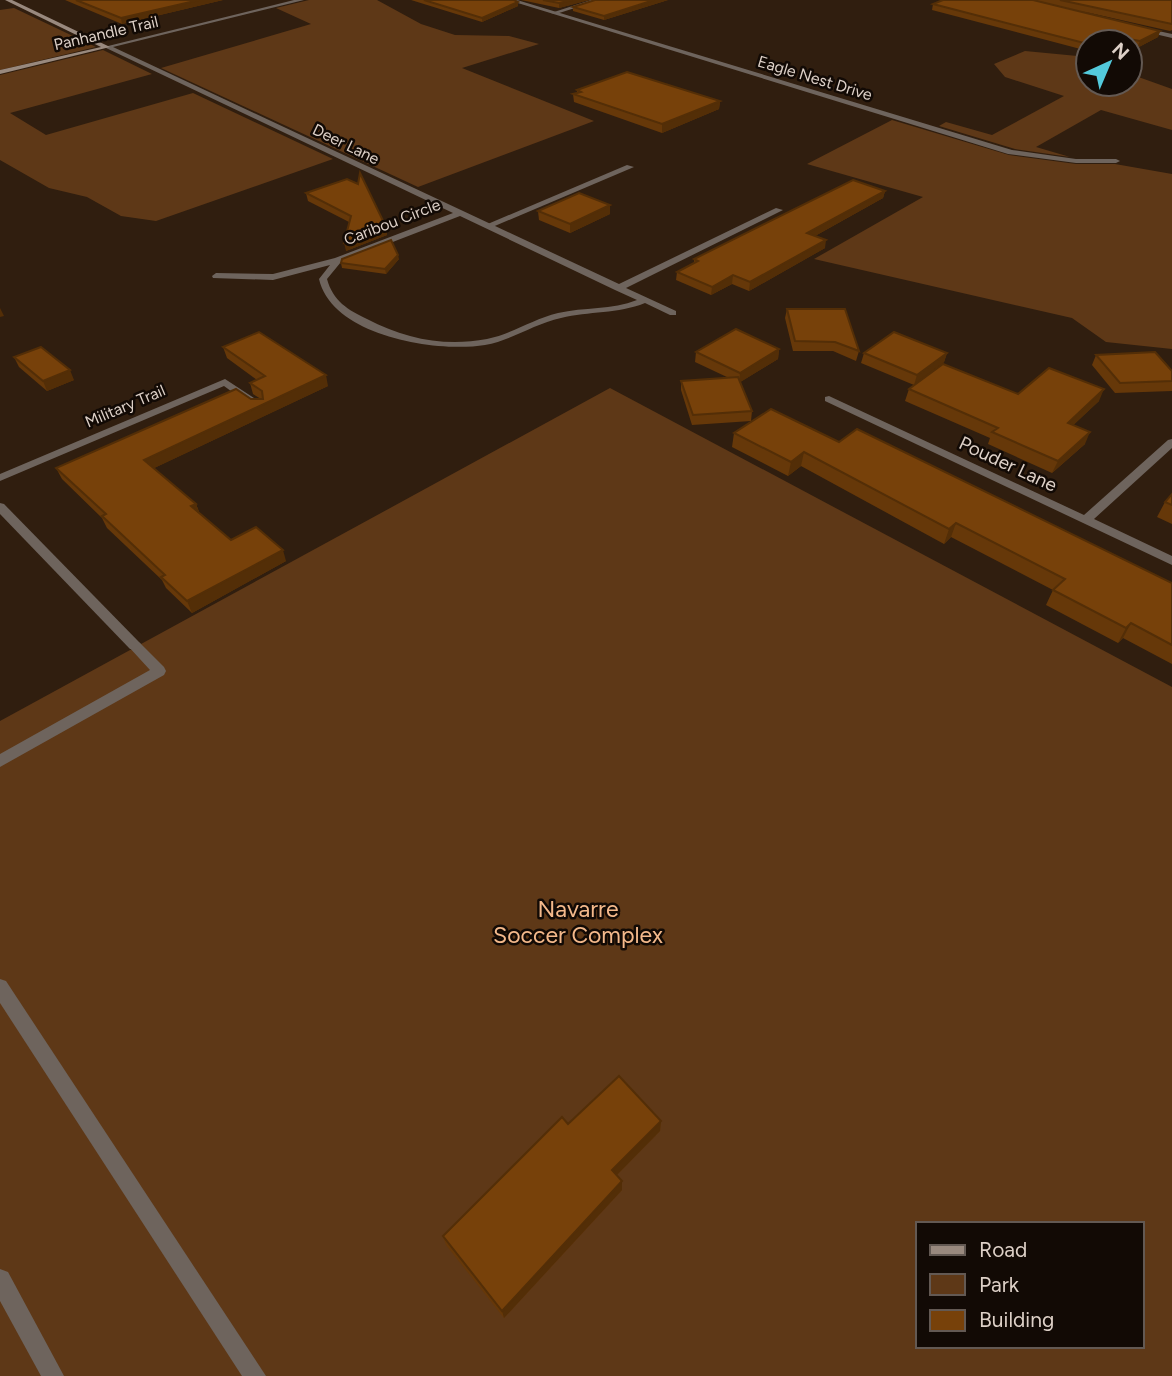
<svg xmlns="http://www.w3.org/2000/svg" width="1172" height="1376" font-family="Figtree,sans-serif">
  <rect width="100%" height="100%" fill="#301e0f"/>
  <!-- green -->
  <g fill="#5e3817" fill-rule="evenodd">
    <path d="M309 0H377L421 24 455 35 509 36 539 44 462 68 594 121 418 187 161 68 311 24 276 8Z"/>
    <path d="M14 8 96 47 0 70V10Z"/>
    <path d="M103 50 152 74 10 113 46 135 193 93 333 159 156 221 121 216 87 197 49 188 0 160V75Z"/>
    <path d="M1025 51 1088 57V84H1130V74L1172 89V130L1101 110 1036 147 1070 157 1015 149 939 126 946 122 992 135 1064 96 1005 77 994 64Z"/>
    <path d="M892 120 1009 155 1076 164H1115L1172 174V349L1106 342 1072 318 814 259 923 197 807 164Z"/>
    <path d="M610 388 1172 687V1376H0V721ZM918 1224H1142V1346H918Z"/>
  </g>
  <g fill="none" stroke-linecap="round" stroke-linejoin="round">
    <!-- lane -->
    <g fill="#6e645d" fill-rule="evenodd">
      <path d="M591 0H600L556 14 551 13Z"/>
      <path d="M627 165 634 167 490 228 483 226Z"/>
      <path d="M225 379 254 398V402H246L224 386 0 481V474Z"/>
      <path d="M135 641 140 643 164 667 166 671 164 675 0 767V754L150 670 128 646Z"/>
      <path d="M0 979 6 981 266 1376H242L0 1003Z"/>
      <path d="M0 1269 8 1272 64 1376H41L0 1301Z"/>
    </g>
    <!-- street -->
    <g fill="#6e645d" fill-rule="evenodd">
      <path d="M294 0H304L113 47 619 284 776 208 783 210 626 288 676 311V315H670L645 303C618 314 589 311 561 318 534 324 512 340 485 345 436 353 332 336 319 279L330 265 273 280 213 278 212 276 216 273 273 274 335 258 453 213 104 47ZM460 216 615 290 637 300C612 310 584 307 558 313 533 319 512 334 487 339 445 347 405 339 367 319 348 310 333 301 327 279L341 262Z"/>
      <path d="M508 0H517L1012 150 1076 159H1116L1120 161 1116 163H1076L1008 154Z"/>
      <path d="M1140 27 1172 34V38L1138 30Z"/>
      <path d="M829 396 1084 515 1168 440 1172 439V448L1094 519 1172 556V565L825 401V397Z"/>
      <path d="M0 503 4 504 140 643 142 646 140 649H130L0 514Z"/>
    </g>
    <!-- secondary -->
    <path fill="#99897e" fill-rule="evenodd" d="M5 0H12L110 47 0 74V70L101 47Z"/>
  </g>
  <!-- wall -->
  <g fill="#663809">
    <path d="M65 0H223L122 24Z"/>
    <path d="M411 0H514L518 2V6L482 22Z"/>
    <path d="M521 0H589L559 8Z"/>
    <path d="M668 0 604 20 573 11V7Z"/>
    <path d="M943 0H1172V30L1170 31 1081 11 1160 31 1158 37 1137 48 1130 47V42H1088V51L932 10 933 4Z"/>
    <path d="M577 90 720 101 719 109 662 133 574 102 573 94 577 93Z"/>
    <path d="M885 191 883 198 815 236 825 248 749 291 732 284 711 295 676 280 677 272 694 263V259Z"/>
    <path d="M306 193 386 227 387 235 346 251 349 222 308 201Z"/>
    <path d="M610 205V214L570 233 539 220 538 211Z"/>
    <path d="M399 259 386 274 342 268 341 263Z"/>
    <path d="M787 309 859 351 856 361 833 351H793L785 318Z"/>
    <path d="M223 347 328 386 154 468 196 504 200 514 231 540 286 561 192 613 166 588 162 580 107 528 102 518 62 479 56 468 251 399H261L253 394 250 383 257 380 227 358Z"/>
    <path d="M779 349 778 359 740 382 752 411 751 421 692 425 681 390V381L729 378 695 362 696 352Z"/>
    <path d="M864 353H947L944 362 921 380 1018 394 1099 401 1073 425 1085 444 1052 473 988 444 990 438 905 401 909 389 914 385 861 363Z"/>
    <path d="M1096 355 1172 371V391L1115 393 1092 365Z"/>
    <path d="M14 357 74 380 47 391 19 367Z"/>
    <path d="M734 433 839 442 1172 583V664L1123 638 1118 643 1046 605 1053 590 951 537 944 544 801 466 788 476 732 447Z"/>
    <path d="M1172 494V524L1157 517 1165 502Z"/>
    <path d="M661 1121 660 1131 617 1175 622 1190 504 1318 446 1245 443 1236 568 1124Z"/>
  </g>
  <!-- shaded-wall -->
  <g fill="#532e07">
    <path d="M199 0H223L122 24 121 18Z"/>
    <path d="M572 0H589L559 8V3Z"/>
    <path d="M654 0H668L604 20V16Z"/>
    <path d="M518 2V6L482 22V18Z"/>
    <path d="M1160 31 1158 37 1137 48 1140 41Z"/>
    <path d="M720 101 719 109 662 133V124Z"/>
    <path d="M885 191 883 198 806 241 807 233Z"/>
    <path d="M610 205V214L570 233V224Z"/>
    <path d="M386 227 387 235 346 251 344 243Z"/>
    <path d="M826 240 825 248 749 291 750 282Z"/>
    <path d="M398 255 399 259 386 274 385 269Z"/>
    <path d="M733 275 732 284 711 295 712 287Z"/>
    <path d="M0 308 4 316 0 317Z"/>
    <path d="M779 349 778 359 739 383 740 373Z"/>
    <path d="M947 353 944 362 914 385 917 375Z"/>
    <path d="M70 370 74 380 47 391 43 381Z"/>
    <path d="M326 375 328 386 148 471 144 460Z"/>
    <path d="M1104 389 1099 401 1063 435 1068 423Z"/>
    <path d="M1090 432 1085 444 1052 473 1058 461Z"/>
    <path d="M804 452 801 466 788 476 791 462Z"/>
    <path d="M196 504 200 515 191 506Z"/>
    <path d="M956 523 951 537 944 544 949 529Z"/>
    <path d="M283 550 286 561 192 613 187 601Z"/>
    <path d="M1131 623 1123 638 1118 643 1126 628Z"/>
    <path d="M661 1121 660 1131 612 1180V1170Z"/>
    <path d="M622 1181V1190L504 1318 502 1311Z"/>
  </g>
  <!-- building -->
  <g fill="#77410a" stroke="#532e07" stroke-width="2">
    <path d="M76 0H199L121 18Z"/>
    <path d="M424 0H514L518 2 482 18Z"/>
    <path d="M543 0H572L559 3Z"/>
    <path d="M595 0H654L604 16 573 7Z"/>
    <path d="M943 0H1033L1160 31 1140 41 1129 39 1123 42H1088V44L933 4Z"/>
    <path d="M1060 0H1172V24Z"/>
    <path d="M627 72 720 101 662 124 573 94 581 92 577 90Z"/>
    <path d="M360 173 386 227 344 243 351 216 306 193 347 179 358 184Z"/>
    <path d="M853 180 885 191 807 233 826 240 750 282 733 275 712 287 677 272 698 261 694 259Z"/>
    <path d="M579 193 610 205 570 224 538 211Z"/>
    <path d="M391 240 398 255 385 269 341 263 342 259Z"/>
    <path d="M787 309H845L859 351 835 342 795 341Z"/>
    <path d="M736 329 779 349 740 373 696 352Z"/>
    <path d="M259 332 326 375 144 460 196 504 191 506 231 540 256 527 283 550 187 601 161 577 165 575 102 516 106 514 56 468 236 389 251 399H263L262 391 250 383 265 376 223 347Z"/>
    <path d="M894 332 947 353 917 375 864 353Z"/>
    <path d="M41 347 70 370 43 381 14 357Z"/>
    <path d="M1155 352 1172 371V381L1120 383 1096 355Z"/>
    <path d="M943 364 1018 394 1049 368 1104 389 1068 423 1090 432 1058 461 992 432 998 428 909 389Z"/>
    <path d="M738 377 752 411 693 415 681 381Z"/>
    <path d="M771 409 839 442 857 429 1172 583V645L1131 623 1126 628 1053 590 1065 579 956 523 949 529 804 452 791 462 734 433Z"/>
    <path d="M1172 494V505L1165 502Z"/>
    <path d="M619 1076 661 1121 612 1170 622 1181 502 1311 443 1236 562 1117 568 1124Z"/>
  </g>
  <g text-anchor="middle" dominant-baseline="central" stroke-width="5" stroke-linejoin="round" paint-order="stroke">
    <!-- far-street labels -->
    <g font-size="16" fill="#ddd0c7" stroke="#120a05">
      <text transform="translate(106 33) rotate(-13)">Panhandle Trail</text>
      <text transform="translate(815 78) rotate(17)">Eagle Nest Drive</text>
      <text transform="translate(346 144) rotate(26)">Deer Lane</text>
      <text transform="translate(392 222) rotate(-21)">Caribou Circle</text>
      <text transform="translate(125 406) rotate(-23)">Military Trail</text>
    </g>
    <!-- street labels -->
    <g font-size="19" fill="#ddd0c7" stroke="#120a05">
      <text transform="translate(1008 464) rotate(25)">Pouder Lane</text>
    </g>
    <!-- near-park labels -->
    <g font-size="23" fill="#f4b98b" stroke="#120a05">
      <text x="578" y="909">Navarre<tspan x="578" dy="26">Soccer Complex</tspan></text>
    </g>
  </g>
  <!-- legend -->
  <rect x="916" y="1222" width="228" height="126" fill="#120a05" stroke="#635953" stroke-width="2"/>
  <rect x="930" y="1245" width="35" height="10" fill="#99897e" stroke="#635953" stroke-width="2"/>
  <text x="979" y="1257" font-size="21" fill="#ddd0c7">Road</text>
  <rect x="930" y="1274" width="35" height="21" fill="#5e3817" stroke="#635953" stroke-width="2"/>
  <text x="979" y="1292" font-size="21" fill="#ddd0c7">Park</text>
  <rect x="930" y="1310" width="35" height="21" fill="#77410a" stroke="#635953" stroke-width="2"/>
  <text x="979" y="1327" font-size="21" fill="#ddd0c7">Building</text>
  <!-- north arrow -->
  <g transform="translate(1109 63) rotate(44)"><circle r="33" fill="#120a05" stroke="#635953" stroke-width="2"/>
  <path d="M0-5L12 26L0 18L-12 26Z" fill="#53cadc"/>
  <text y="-10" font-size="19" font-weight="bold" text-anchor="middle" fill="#ddd0c7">N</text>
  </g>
</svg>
